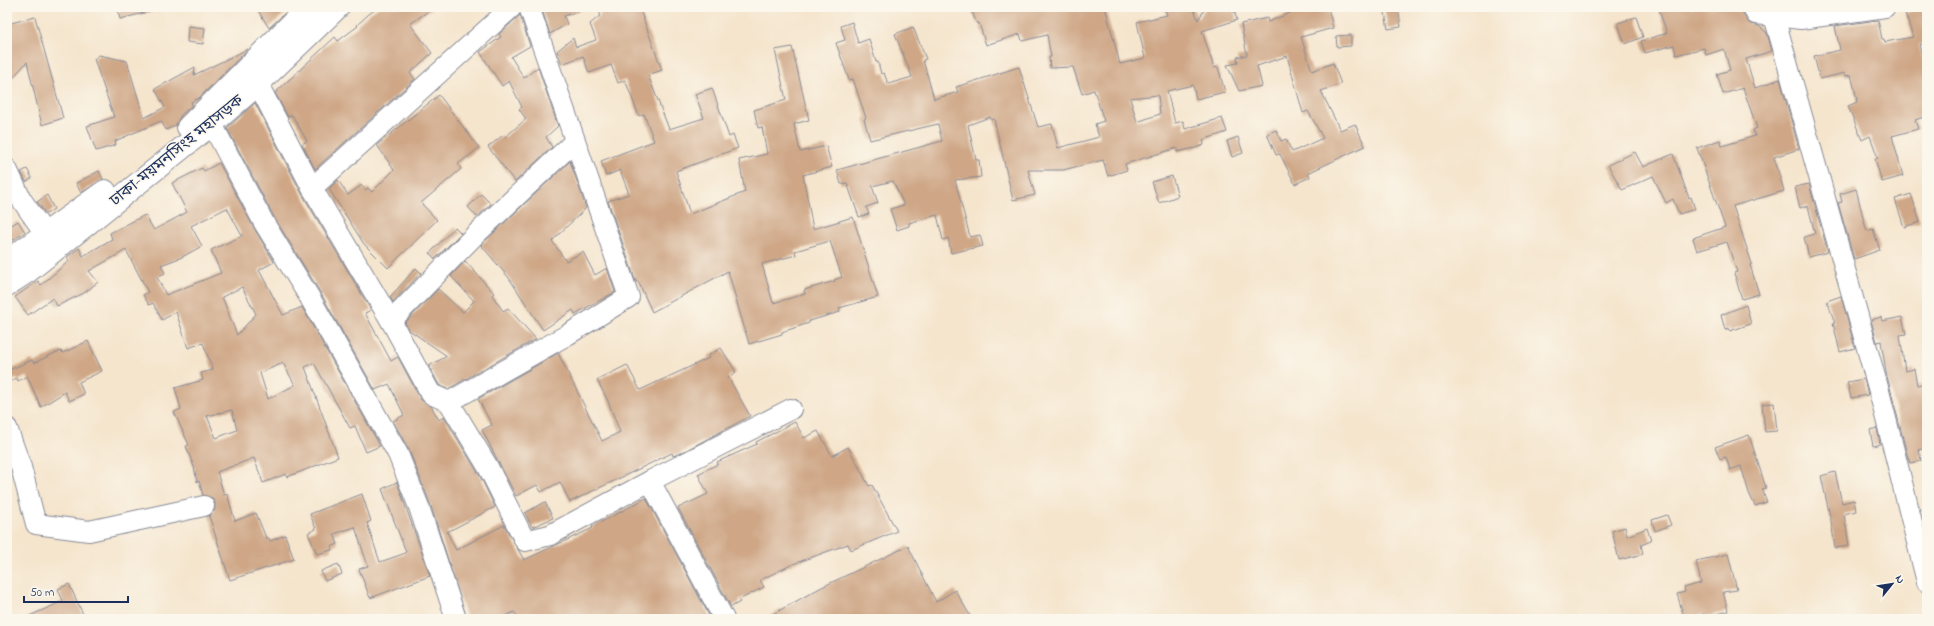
<svg xmlns="http://www.w3.org/2000/svg" width="1934" height="626" font-family="'Indie Flower','Noto Sans Bengali',sans-serif">
  <rect width="100%" height="100%" fill="#fbf7ec"/>
  <filter id="ink" filterUnits="userSpaceOnUse"><feTurbulence type="fractalNoise" baseFrequency=".025" numOctaves="2"/><feDisplacementMap in="SourceGraphic" scale="8" xChannelSelector="R" yChannelSelector="G"/><feConvolveMatrix kernelMatrix="1 2 1 2 8 2 1 2 1" color-interpolation-filters="sRGB"/></filter>
  <filter id="wash" filterUnits="userSpaceOnUse"><feTurbulence type="fractalNoise" baseFrequency=".012" numOctaves="4" result="noise"/><feDisplacementMap in="SourceGraphic" scale="16" xChannelSelector="R" yChannelSelector="G"/><feGaussianBlur stdDeviation="0.9" result="paint"/><feColorMatrix in="noise" values="0 0 0 0 0 0 0 0 0 0 0 0 0 0 0 0 0 1.4 0 .05"/><feComposite in="paint" operator="in"/></filter>
  <g filter="url(#wash)">
    <rect width="100%" height="100%" fill="#f5e5cd"/>
    <g id="blocks">
      <!-- building -->
      <g fill="#cfa787" fill-rule="evenodd">
        <path d="M117 7H151L152 11 120 19Z"/>
        <path d="M256 7H285L287 11 269 28Z"/>
        <path d="M379 7H434L410 24 432 53 410 73 415 79 315 169 302 144 307 141 292 115 288 117 275 93 335 37 338 41 358 26 357 25 369 14Z"/>
        <path d="M541 7H585V9L564 16 567 24 550 34Z"/>
        <path d="M595 7H639L662 70 648 75 669 129 704 118 695 94 712 88 729 137 733 135 738 148 676 171 690 214 745 192 739 160 767 154 762 127 758 128 754 110 786 100 775 50 792 47 809 120 794 124 800 152 826 146 832 167 803 175 813 229 853 217 878 297 839 308 840 312 809 321V323L782 332V334L749 344 728 271 652 312 638 281 636 282 608 201 629 194 620 170 606 176 601 161 654 141 644 114 639 116 625 80 618 83 611 65 589 73 583 56 562 64 557 51 573 38 576 47 596 40 590 24 601 15ZM830 241 842 277 834 280 835 281 804 290 805 294 773 303 762 264 796 255 795 251Z"/>
        <path d="M970 7H1050L1051 10 1063 7H1105L1120 64 1145 58 1137 22 1167 15 1164 7H1193L1198 20 1206 7H1233L1237 20 1202 31 1214 68 1218 67 1225 92 1196 99 1193 85 1167 91 1175 123 1183 121 1185 129 1222 118 1227 132 1203 140 1204 145 1195 148 1177 152V148L1125 164 1127 170 1108 176 1103 160 1063 170H1028L1035 195 1013 200 994 119 991 120 990 117 968 125 976 160H979L981 177 955 180 970 237 980 235 983 246 951 253 948 238 943 240 937 215 909 223V226L897 230 890 209 904 205 893 181 872 186 878 203 866 207 869 214 859 217 847 183 841 184 837 170 942 141 938 124 870 140 864 119 866 118 853 79 849 80 836 43 845 40 841 26 852 22 858 43 869 39 876 62H878L881 74 884 73 888 84 912 77 895 34 913 27 926 59 923 60 934 99 958 92 956 87 1019 67 1038 127 1052 124 1058 148 1099 137 1095 124 1104 121 1094 90 1082 94 1073 67 1050 68 1049 57H1051L1047 35 1022 41 1020 34 986 45 979 23 977 24ZM1158 95 1160 114 1137 122 1130 98Z"/>
        <path d="M1288 7H1299L1300 10 1311 7H1328L1333 28 1301 37 1312 71 1333 63 1341 84 1321 91 1340 130 1355 124 1365 146 1308 173 1310 177 1295 184 1280 154 1276 155 1267 134 1276 130 1281 141 1286 139 1292 152 1323 138 1308 111 1303 113 1287 56 1257 66 1262 86 1239 91 1227 65 1238 63 1237 57 1247 55 1241 24 1267 18 1268 22 1290 13Z"/>
        <path d="M1384 7H1398L1401 27 1388 29Z"/>
        <path d="M1658 7H1739L1749 23 1759 26 1767 33 1772 51 1746 59 1755 88 1780 79 1799 149 1774 157 1784 191 1733 206 1752 264 1750 265 1759 294 1742 299 1734 273 1737 272 1727 242 1697 251 1693 238 1725 227 1697 148 1720 140 1722 146 1755 136 1753 130 1757 128 1743 88 1723 94 1717 74 1730 70 1724 49 1706 55 1704 48 1676 55 1674 45 1645 53 1641 41 1667 33Z"/>
        <path d="M1927 7V42L1919 45 1927 72V116L1915 120 1918 129 1892 136 1903 176 1882 182 1875 159 1878 158 1870 136 1862 140 1848 106 1857 102 1856 99H1857L1851 75 1845 76V73L1820 79 1814 56 1840 50 1835 26 1878 20 1882 39H1884L1885 42 1913 37 1905 13Z"/>
        <path d="M520 15 530 46 511 57 524 78 538 67 558 126 546 137 552 147 515 182 488 147 502 136 504 138 526 119 519 109 522 107 509 81 502 86 480 52 501 37 499 34Z"/>
        <path d="M35 17 63 118 42 125 27 62 7 84V24Z"/>
        <path d="M1636 17 1643 37 1625 44 1618 23Z"/>
        <path d="M188 26 205 28 203 44 187 42Z"/>
        <path d="M1351 35V46L1337 47 1336 36Z"/>
        <path d="M248 49 199 98 191 102 192 105 181 115 176 125 166 130 161 121 115 141 116 145 96 151 87 126 114 117 94 59 99 55 127 61 144 118 165 107 155 89 195 67 194 75Z"/>
        <path d="M439 95 479 148 458 164 461 169 421 203 437 220 388 268 364 244 329 189 338 180 348 195 362 185 365 190 368 188 372 192 394 170 377 145Z"/>
        <path d="M255 103 302 194 371 310 365 313 391 361 398 357 421 400 431 406 439 420 444 417 481 478 495 507 447 532 456 550 504 525 524 560 593 528 592 527 646 498 711 619H520L514 612 500 619H467L430 503 409 450 393 421 404 415 389 384 375 390 320 292 274 217 227 128Z"/>
        <path d="M1238 137 1243 153 1232 157 1227 141Z"/>
        <path d="M1635 152 1643 167 1673 154 1689 198 1691 197 1695 209 1679 214 1673 199 1666 203 1653 176 1622 190 1608 165Z"/>
        <path d="M570 161 586 208 552 241 566 261 583 252 595 275 607 268 615 292 575 314 573 310 543 330 509 278 481 245Z"/>
        <path d="M219 163 254 228 274 262 259 270 283 315 302 307 380 446 366 452 355 426 350 428 314 363 305 367 338 457 287 477 286 474 263 483 254 458 217 472 224 495 227 494 235 521 256 513 266 538H269L270 541 285 535 294 559 230 580 209 516 215 510V503L212 498 203 495 199 481 197 482 194 467 186 446 189 445 174 412 181 409 175 388 203 380 201 373 213 370 203 343 188 348 176 312 162 320 153 303 149 305 143 295 148 292 126 250 89 271 98 282 84 293 57 306 53 298 28 315 15 297 38 281 41 285 69 261 67 257 79 248 83 256 112 239 110 233 145 215 154 230 187 212 172 183 202 168 204 171ZM227 208 242 236 211 250 221 273 166 295 157 277 165 273 161 265 182 257 202 246 191 226ZM242 287 256 314 237 335 222 297ZM283 363 295 385 268 399 260 373ZM232 410 237 430 216 438 207 416Z"/>
        <path d="M27 169 32 178 26 182 21 172Z"/>
        <path d="M99 171 103 179 81 193 76 183Z"/>
        <path d="M1172 176 1178 196 1159 203 1152 182Z"/>
        <path d="M1809 184 1828 252 1809 257 1804 237 1815 234 1808 206 1800 208 1795 187Z"/>
        <path d="M1856 189 1865 225 1867 231 1873 229 1880 250 1854 259 1838 203 1842 202 1840 194Z"/>
        <path d="M481 194 491 204 477 217 468 207Z"/>
        <path d="M1911 194 1920 222 1904 227 1895 199Z"/>
        <path d="M47 195 54 209 46 214 37 202Z"/>
        <path d="M18 221 25 232 7 244V228Z"/>
        <path d="M455 227 461 233 435 259 430 253Z"/>
        <path d="M465 261 494 293 492 295 503 311 508 308 536 339 448 389 439 385 429 366 447 356 409 330 405 323 438 289 463 312 474 301 451 276Z"/>
        <path d="M416 268 421 273 393 302 390 297Z"/>
        <path d="M1841 296 1855 348 1840 352 1833 323H1835L1827 301Z"/>
        <path d="M1746 305 1751 324 1730 331 1729 328 1725 330 1721 315Z"/>
        <path d="M1881 317 1882 321 1902 317 1906 334 1900 335 1905 371 1914 369 1917 385 1927 383V402H1923L1927 418V447L1919 450 1921 461 1910 463 1907 454 1886 372 1881 341 1877 342 1871 320Z"/>
        <path d="M88 341 102 371 79 382 84 394 69 401 65 392 41 407 27 376 18 381 17 378 7 383V371L32 360 34 363 55 353 61 351 63 353Z"/>
        <path d="M721 348 736 372 728 377 750 416 679 454 673 456 672 453 570 502 560 482 541 492 537 485 516 496 482 430 492 425 478 399 558 353 602 441 620 432 608 401 597 380 627 365 640 390 709 358 708 356Z"/>
        <path d="M1864 379 1868 395 1851 398 1847 382Z"/>
        <path d="M1774 403 1777 431 1765 432 1762 404Z"/>
        <path d="M795 422 804 438 818 431 832 456 848 447 869 486 872 485 897 531 851 550 848 544 793 564 760 580 764 587 739 600 740 602 731 607 678 508 708 494 698 474 718 464 717 462 757 444 756 442Z"/>
        <path d="M1877 428 1880 444 1873 446 1870 430Z"/>
        <path d="M1749 435 1766 488 1762 489 1767 502 1755 506 1749 493 1741 466 1730 470 1726 457 1720 459 1715 447Z"/>
        <path d="M1835 472 1842 503 1854 500 1856 511 1844 514 1849 546 1835 548 1831 521 1821 476Z"/>
        <path d="M397 482 430 576 370 598 359 569 368 566 355 527 334 534 338 544 331 547 332 550 317 554 308 533 316 529 310 514 362 494 371 521 367 523 380 562 403 554 406 552 382 489Z"/>
        <path d="M545 502 553 518 532 527 525 513Z"/>
        <path d="M1667 515 1671 525 1655 531 1652 520Z"/>
        <path d="M1625 527 1627 536 1647 528 1651 541 1641 545 1643 554 1619 560 1612 531Z"/>
        <path d="M908 546 936 602 955 590 972 619H764L820 588Z"/>
        <path d="M1728 554 1737 590 1723 592 1728 611 1705 617 1704 614 1692 617 1691 615 1684 617 1677 594 1685 592 1684 588 1701 583 1696 561Z"/>
        <path d="M338 564 342 574 325 581 321 571Z"/>
        <path d="M69 584 83 614 72 619H23L63 601 58 589Z"/>
      </g>
    </g>
  </g>
  <g filter="url(#ink)">
    <use href="#blocks" fill-opacity="0" stroke="#888a96" stroke-width="1"/>
    <g fill="none" stroke-linecap="round" stroke-linejoin="round">
      <defs>
        <g id="minor">
          <path d="M1753 7 1756 14 1801 19 1885 7"/>
          <path d="M1774 16 1879 391 1927 582"/>
          <path d="M258 84 312 188 391 321 431 394 449 402 488 467 525 541 550 535 650 481 791 409"/>
          <path d="M212 124 264 223 310 298 398 454 419 507 456 619"/>
          <path d="M7 169 21 199 46 235"/>
          <path d="M312 188 512 7"/>
          <path d="M391 321 473 237 575 141"/>
          <path d="M449 402 567 335 629 297 529 7"/>
          <path d="M7 428 21 467 36 524 89 531 204 506"/>
          <path d="M650 481 724 619"/>
        </g>
        <g id="major">
          <path d="M188 127 308 7"/>
          <path d="M7 261 105 191"/>
          <path d="M7 285 30 270 212 124 258 84 338 7"/>
        </g>
      </defs>
      <!-- minor casing -->
      <use href="#minor" stroke="#888a96" stroke-width="22"/>
      <!-- major casing -->
      <use href="#major" stroke="#888a96" stroke-width="24"/>
      <!-- minor -->
      <use href="#minor" stroke="#fff" stroke-width="20"/>
      <!-- major -->
      <use href="#major" stroke="#fff" stroke-width="22"/>
    </g>
  </g>
  <g text-anchor="middle" dominant-baseline="central" stroke-width="3" stroke-linejoin="round" paint-order="stroke">
    <!-- street labels -->
    <g font-size="16" fill="#1b2f5e" stroke="#fbf7ec">
      <text transform="translate(177 151) rotate(-39)">ঢাকা-ময়মনসিংহ মহাসড়ক</text>
    </g>
  </g>
  <!-- margin -->
  <rect width="1934" height="626" fill="none" stroke="#fbf7ec" stroke-width="24"/>
  <!-- north arrow -->
  <g transform="translate(1892 584) rotate(60)" stroke="#fbf7ec" stroke-width="3" paint-order="stroke">
  <path d="M0-3L7 15L0 10L-7 15Z" fill="#1b2f5e"/>
  <text y="-6" font-size="11" font-weight="bold" text-anchor="middle" fill="#1b2f5e">N</text>
  </g>
  <!-- scale -->
  <path d="M24 596v6h104v-6" fill="none" stroke="#1b2f5e" stroke-width="2"/>
  <text x="30" y="596" font-size="12" fill="#1b2f5e" stroke="#fbf7ec" stroke-width="3" paint-order="stroke">50 m</text>
</svg>
